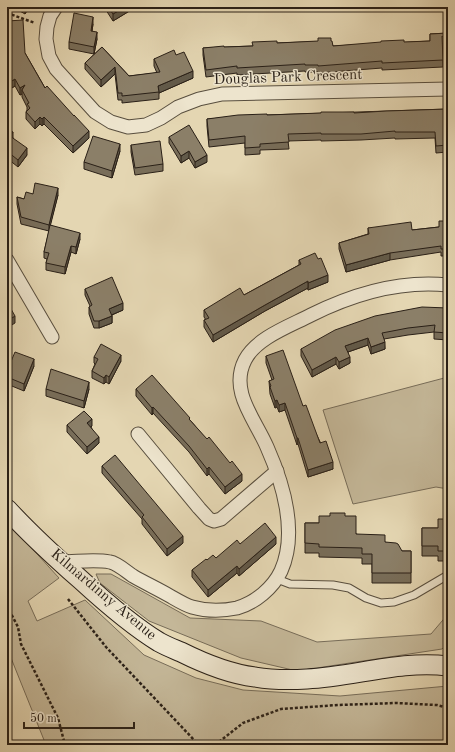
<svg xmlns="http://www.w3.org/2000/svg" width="455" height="752" font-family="'Old Standard TT',serif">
  <rect width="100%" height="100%" fill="#e4d6b2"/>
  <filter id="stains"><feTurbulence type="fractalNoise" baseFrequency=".005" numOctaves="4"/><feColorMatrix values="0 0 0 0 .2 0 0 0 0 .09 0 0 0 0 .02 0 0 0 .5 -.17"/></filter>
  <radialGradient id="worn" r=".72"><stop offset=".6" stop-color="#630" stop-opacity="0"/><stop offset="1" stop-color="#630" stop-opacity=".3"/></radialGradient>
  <!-- green -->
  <g fill="#c4b798" stroke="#776c58">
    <path d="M448 377V489L436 487 353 504 323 410Z"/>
    <path d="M7 521 59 578 28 601 37 621 85 600 144 655 196 678 243 690 340 696 448 686V745H219L211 741 205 745H46L7 648Z"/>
    <path d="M96 574H111L190 618 261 621 317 642 431 634 448 614V643L442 649 297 671 241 658 149 621 100 583Z"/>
  </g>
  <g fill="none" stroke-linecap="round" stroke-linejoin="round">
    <defs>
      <path id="lane" d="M277 579 290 584 333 585 349 588 366 598 381 603 394 602 414 595 448 575"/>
      <g id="street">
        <path d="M56 7 50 16 47 27 46 39 49 56 56 69 95 112 111 122 128 127 146 125 161 118 178 107 199 99 222 94 448 89"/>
        <path d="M7 260 52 337"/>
        <path d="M138 434 199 508 209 519 214 521 221 519 277 471"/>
        <path d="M61 562C77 562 94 559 110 562 117 563 127 572 133 576 145 583 158 589 170 596 177 600 185 605 192 607 206 611 223 611 237 608 255 603 273 588 281 571 298 533 283 483 267 447 255 419 229 391 245 360 256 338 290 326 311 315 353 294 400 280 448 285"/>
      </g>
      <path id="secondary" d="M7 509C30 534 55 557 81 580 105 602 131 625 159 642 166 646 174 649 181 652 205 664 230 674 255 677 272 680 290 680 307 679 354 677 400 660 448 666"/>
    </defs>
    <!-- lane casing -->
    <use href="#lane" stroke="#584e3e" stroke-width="9"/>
    <!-- street casing -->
    <use href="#street" stroke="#584e3e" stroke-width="15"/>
    <!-- secondary casing -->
    <use href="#secondary" stroke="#2a2017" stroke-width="21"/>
    <!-- path -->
    <g stroke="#2a2017" stroke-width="2.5" stroke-dasharray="3 2" stroke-linecap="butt">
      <path d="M7 13 35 23"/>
      <path d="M68 599 106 647 196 742"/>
      <path d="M7 606 18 627 21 644 58 718 65 745"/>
      <path d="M189 745 196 742 208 745"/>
      <path d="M215 745 243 723 281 709 338 705 396 703 437 705 448 708"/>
    </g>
    <!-- lane -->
    <use href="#lane" stroke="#ede4cd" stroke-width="7"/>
    <!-- street -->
    <use href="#street" stroke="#ede4cd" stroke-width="13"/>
    <!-- secondary -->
    <use href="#secondary" stroke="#ede4cd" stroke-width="19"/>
  </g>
  <!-- wall -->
  <g fill="#786d59" stroke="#2a2017">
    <path d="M13 7H29L25 14Z"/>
    <path d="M104 7H136L113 21Z"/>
    <path d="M93 24 92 31 97 39 94 54 69 49V42Z"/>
    <path d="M448 33V47L442 43 443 67 382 70V68L318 73V72H305V71L237 75V73L206 77 203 55V48L252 46 277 43 331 41 333 46 430 41V34Z"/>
    <path d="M102 47 129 76 157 73 154 66V59L176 55 193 78 159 93V99L122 103V100H118L115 74 101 87 85 69V63Z"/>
    <path d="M25 53 45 88 89 138 73 153 44 124 42 126 40 124 35 129 26 119V112L27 110V107L22 97V94L20 95 15 86 7 91Z"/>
    <path d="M448 109V152L436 153 435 138 395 139V138L361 140 321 141V140L288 141 289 149 260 150V154L245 155V143L209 147 207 126V119L267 115Z"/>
    <path d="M7 128 13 138 27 155 18 167 8 159H7Z"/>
    <path d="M169 137 207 162 195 168 189 158 181 163 169 143Z"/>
    <path d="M131 145 163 164V171L135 175 131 152Z"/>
    <path d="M120 151 112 178 84 169V162Z"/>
    <path d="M33 194 58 195 50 225 80 239 76 254 71 252 65 274 46 270V263L47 259 44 258V252L49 231 21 224 17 204V197L24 199Z"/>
    <path d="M448 221V256H441V252L390 260 346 272 339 249V243L368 234V228L412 230 439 227Z"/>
    <path d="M299 260 328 282 308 290V288L265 311 213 342 204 327V320H206L204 317V310L244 295 299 265Z"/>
    <path d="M85 289 123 310 112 315V323L99 328H94L89 314V307L90 306 85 295Z"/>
    <path d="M448 308V340L434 339V332L408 335 384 339 385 349 371 354 368 345 348 352 350 363 339 369 336 364 312 377 301 356V349Z"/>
    <path d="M266 356 303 406 333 469 308 477 298 444 297 445 285 410 279 412 277 407 275 408 270 394 269 381 272 380 266 363Z"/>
    <path d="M94 357 121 361 109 384 106 382 104 384 92 378V371L95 364 94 363Z"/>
    <path d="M34 366 24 391 7 384V371Z"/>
    <path d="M46 389H89L84 408 46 396Z"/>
    <path d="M136 389 190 420 242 481 225 494 209 474 207 476 189 452 153 413 152 415 136 396Z"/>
    <path d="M67 425 92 426 91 427 99 443 87 454 67 432Z"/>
    <path d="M102 466 183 543 167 556 142 524V519L102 473Z"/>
    <path d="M330 516H345L356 534 385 542 402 551H411V583H372V564H362V558L319 557V553H305V523H319Z"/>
    <path d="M448 519V561H438V556H422V528H438Z"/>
    <path d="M240 544H276L239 576 237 573 208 597 192 577V570L207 560 216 558Z"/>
  </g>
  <!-- shaded-wall -->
  <g fill="#615949" stroke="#2a2017">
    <path d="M25 7H29L25 14Z"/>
    <path d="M125 7H136L113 21V14Z"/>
    <path d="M93 17V24L91 38V31Z"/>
    <path d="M97 32V39L94 54V47Z"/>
    <path d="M115 67V74L101 87V80Z"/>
    <path d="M193 71V78L159 93 158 86Z"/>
    <path d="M15 79V86L7 91V84Z"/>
    <path d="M25 85 22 90V94L20 95V88Z"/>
    <path d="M40 117V124L35 129V122Z"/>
    <path d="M44 117V124L42 126V119Z"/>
    <path d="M89 131V138L73 153V146Z"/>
    <path d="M13 132V139L10 136Z"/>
    <path d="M120 144V151L112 178V171Z"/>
    <path d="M27 148V155L18 167V160Z"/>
    <path d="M189 151V158L181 163V156Z"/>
    <path d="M207 155V162L195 168V162Z"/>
    <path d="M58 188V195L49 231V225Z"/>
    <path d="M80 233V239L76 254V247Z"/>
    <path d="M71 246V252L65 274V267Z"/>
    <path d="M390 253V260L346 272V265Z"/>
    <path d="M328 275V282L308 290V283Z"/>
    <path d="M308 281V288L265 311 213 342V335L265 305Z"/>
    <path d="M123 303V310L109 316V309Z"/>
    <path d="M15 316V323L7 328V321Z"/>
    <path d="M112 316V323L99 328V321Z"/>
    <path d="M368 338V345L345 353V346Z"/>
    <path d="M385 342V349L371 354V347Z"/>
    <path d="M121 355V361L109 384V377Z"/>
    <path d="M336 357V364L312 377V370Z"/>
    <path d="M350 357V363L339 369V362Z"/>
    <path d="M34 359V366L24 391V384Z"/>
    <path d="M106 375V382L104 384V378Z"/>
    <path d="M89 382V389L84 408V401Z"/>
    <path d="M277 400V407L275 408V401Z"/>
    <path d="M285 403V410L279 412V405Z"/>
    <path d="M153 407V413L152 415V408Z"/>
    <path d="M92 419V426L87 429V423Z"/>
    <path d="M99 437V443L87 454V447Z"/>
    <path d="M297 438H298V444L297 445Z"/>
    <path d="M333 462V469L308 477V470Z"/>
    <path d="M209 467V474L207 476V469Z"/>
    <path d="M242 474V481L225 494V487Z"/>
    <path d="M183 536V543L167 556V549Z"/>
    <path d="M276 537V544L239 576V569Z"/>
    <path d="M237 566V573L208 597V590Z"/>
  </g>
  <!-- building -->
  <g fill="#8b7f68" stroke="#2a2017">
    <path d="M108 7H125L113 14Z"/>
    <path d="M74 13 93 17 91 31 97 32 94 47 69 42Z"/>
    <path d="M23 20 25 53 45 88 47 86 74 116V115L89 131 73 146 44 117 42 119 40 117 35 122 26 112 30 108 27 104 29 103 22 90 25 85 20 88 15 79 7 84V21Z"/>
    <path d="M448 33V41L442 36 443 60 382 63V61L318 66V65H305V64L237 68V66L206 70 203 48 224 46V47L253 46 252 42 277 41V43L318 41V38H331V41H332L333 46 381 42V41L404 40V42L430 41V34Z"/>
    <path d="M102 47 129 76 160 72 154 59 174 50 176 55 184 52 193 71 158 86 159 92 122 96V93H118L115 67 101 80 85 63Z"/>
    <path d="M448 109V145L436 146 435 132H395V131L361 134H321V133L288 134 289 142 260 144V147L245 148V136L209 140 207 119 238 115 267 114V115L321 113V112H354V113L386 111Z"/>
    <path d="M189 125 207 155 195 162 189 151 181 156 169 137Z"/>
    <path d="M7 128 13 132 10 136 27 148 18 160 8 152 7 153Z"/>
    <path d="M93 136 120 144 112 171 84 162Z"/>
    <path d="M160 141 163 164 135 168 131 145Z"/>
    <path d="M35 183 58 188 49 225 21 217 17 197 24 199 26 192 33 194Z"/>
    <path d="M439 221H448V249H441V246L390 253 346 265 339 243 369 234 368 228 411 222 412 230 439 227Z"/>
    <path d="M50 225 80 233 76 247 71 246 65 267 46 263 49 253 44 252Z"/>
    <path d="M315 253 318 259 321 258 328 275 308 283V281L265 305 213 335 204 320 209 318 204 310 240 288 244 295 301 264 299 260Z"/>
    <path d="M112 277 123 303 109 309 112 316 99 321H94L89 307 92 305 85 289Z"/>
    <path d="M7 302 15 316 7 321Z"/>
    <path d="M422 307 448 308V333L434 332 435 325 408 328 382 333 385 342 371 347 368 338 345 346 350 357 339 362 336 357 312 370 301 349 335 330 375 316Z"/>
    <path d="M101 344 121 355 109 377 106 375 104 378 92 371 98 359 94 357Z"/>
    <path d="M283 350 303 406 306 405 320 443 326 441 333 462 308 470 298 438H297L285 403 279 405 277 400 275 401 270 387 271 386 269 381 274 379 266 356Z"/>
    <path d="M15 352 34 359 24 384 7 377V371Z"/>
    <path d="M51 369 89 382 84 401 46 389Z"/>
    <path d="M152 375 190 418 189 419 207 439 209 437 230 463 232 461 242 474 225 487 209 467 207 469 189 446 153 407 152 408 136 389Z"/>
    <path d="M84 411 92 419 87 423 99 437 87 447 67 425Z"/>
    <path d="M115 455 183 536 167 549 142 517 144 515 102 466Z"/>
    <path d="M330 513H345V516H356V534L385 535V542L396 543 398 544 402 551H411V573H372V554H362V548L319 547V544L305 543V523H319V516H330Z"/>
    <path d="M438 519H448V551H438V546H422V528H438Z"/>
    <path d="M265 523 276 537 239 569 237 566 208 590 192 570 206 559 207 560 213 555 216 558 237 540 240 544Z"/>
    <path d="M7 721 10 733 11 745H7Z"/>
  </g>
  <g text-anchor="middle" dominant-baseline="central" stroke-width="3" stroke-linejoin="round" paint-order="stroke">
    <!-- street labels -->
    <g font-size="15" fill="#2a2017" stroke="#ede4cd">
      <text transform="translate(288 78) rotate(-2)">Douglas Park Crescent</text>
      <text transform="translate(103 595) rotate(40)">Kilmardinny Avenue</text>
    </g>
  </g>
  <!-- margin -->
  <rect width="455" height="752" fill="none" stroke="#e4d6b2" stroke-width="24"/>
  <rect x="8" y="8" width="439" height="736" fill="none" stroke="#2a2017" stroke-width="2"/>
  <rect x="12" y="12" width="431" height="728" fill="none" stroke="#2a2017"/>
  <!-- scale -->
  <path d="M24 722v6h110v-6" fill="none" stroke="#2a2017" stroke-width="2"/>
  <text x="30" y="722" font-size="12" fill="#2a2017" stroke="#ede4cd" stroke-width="3" paint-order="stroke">50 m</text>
  <rect width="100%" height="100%" filter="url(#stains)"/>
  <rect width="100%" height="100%" fill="url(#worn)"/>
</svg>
